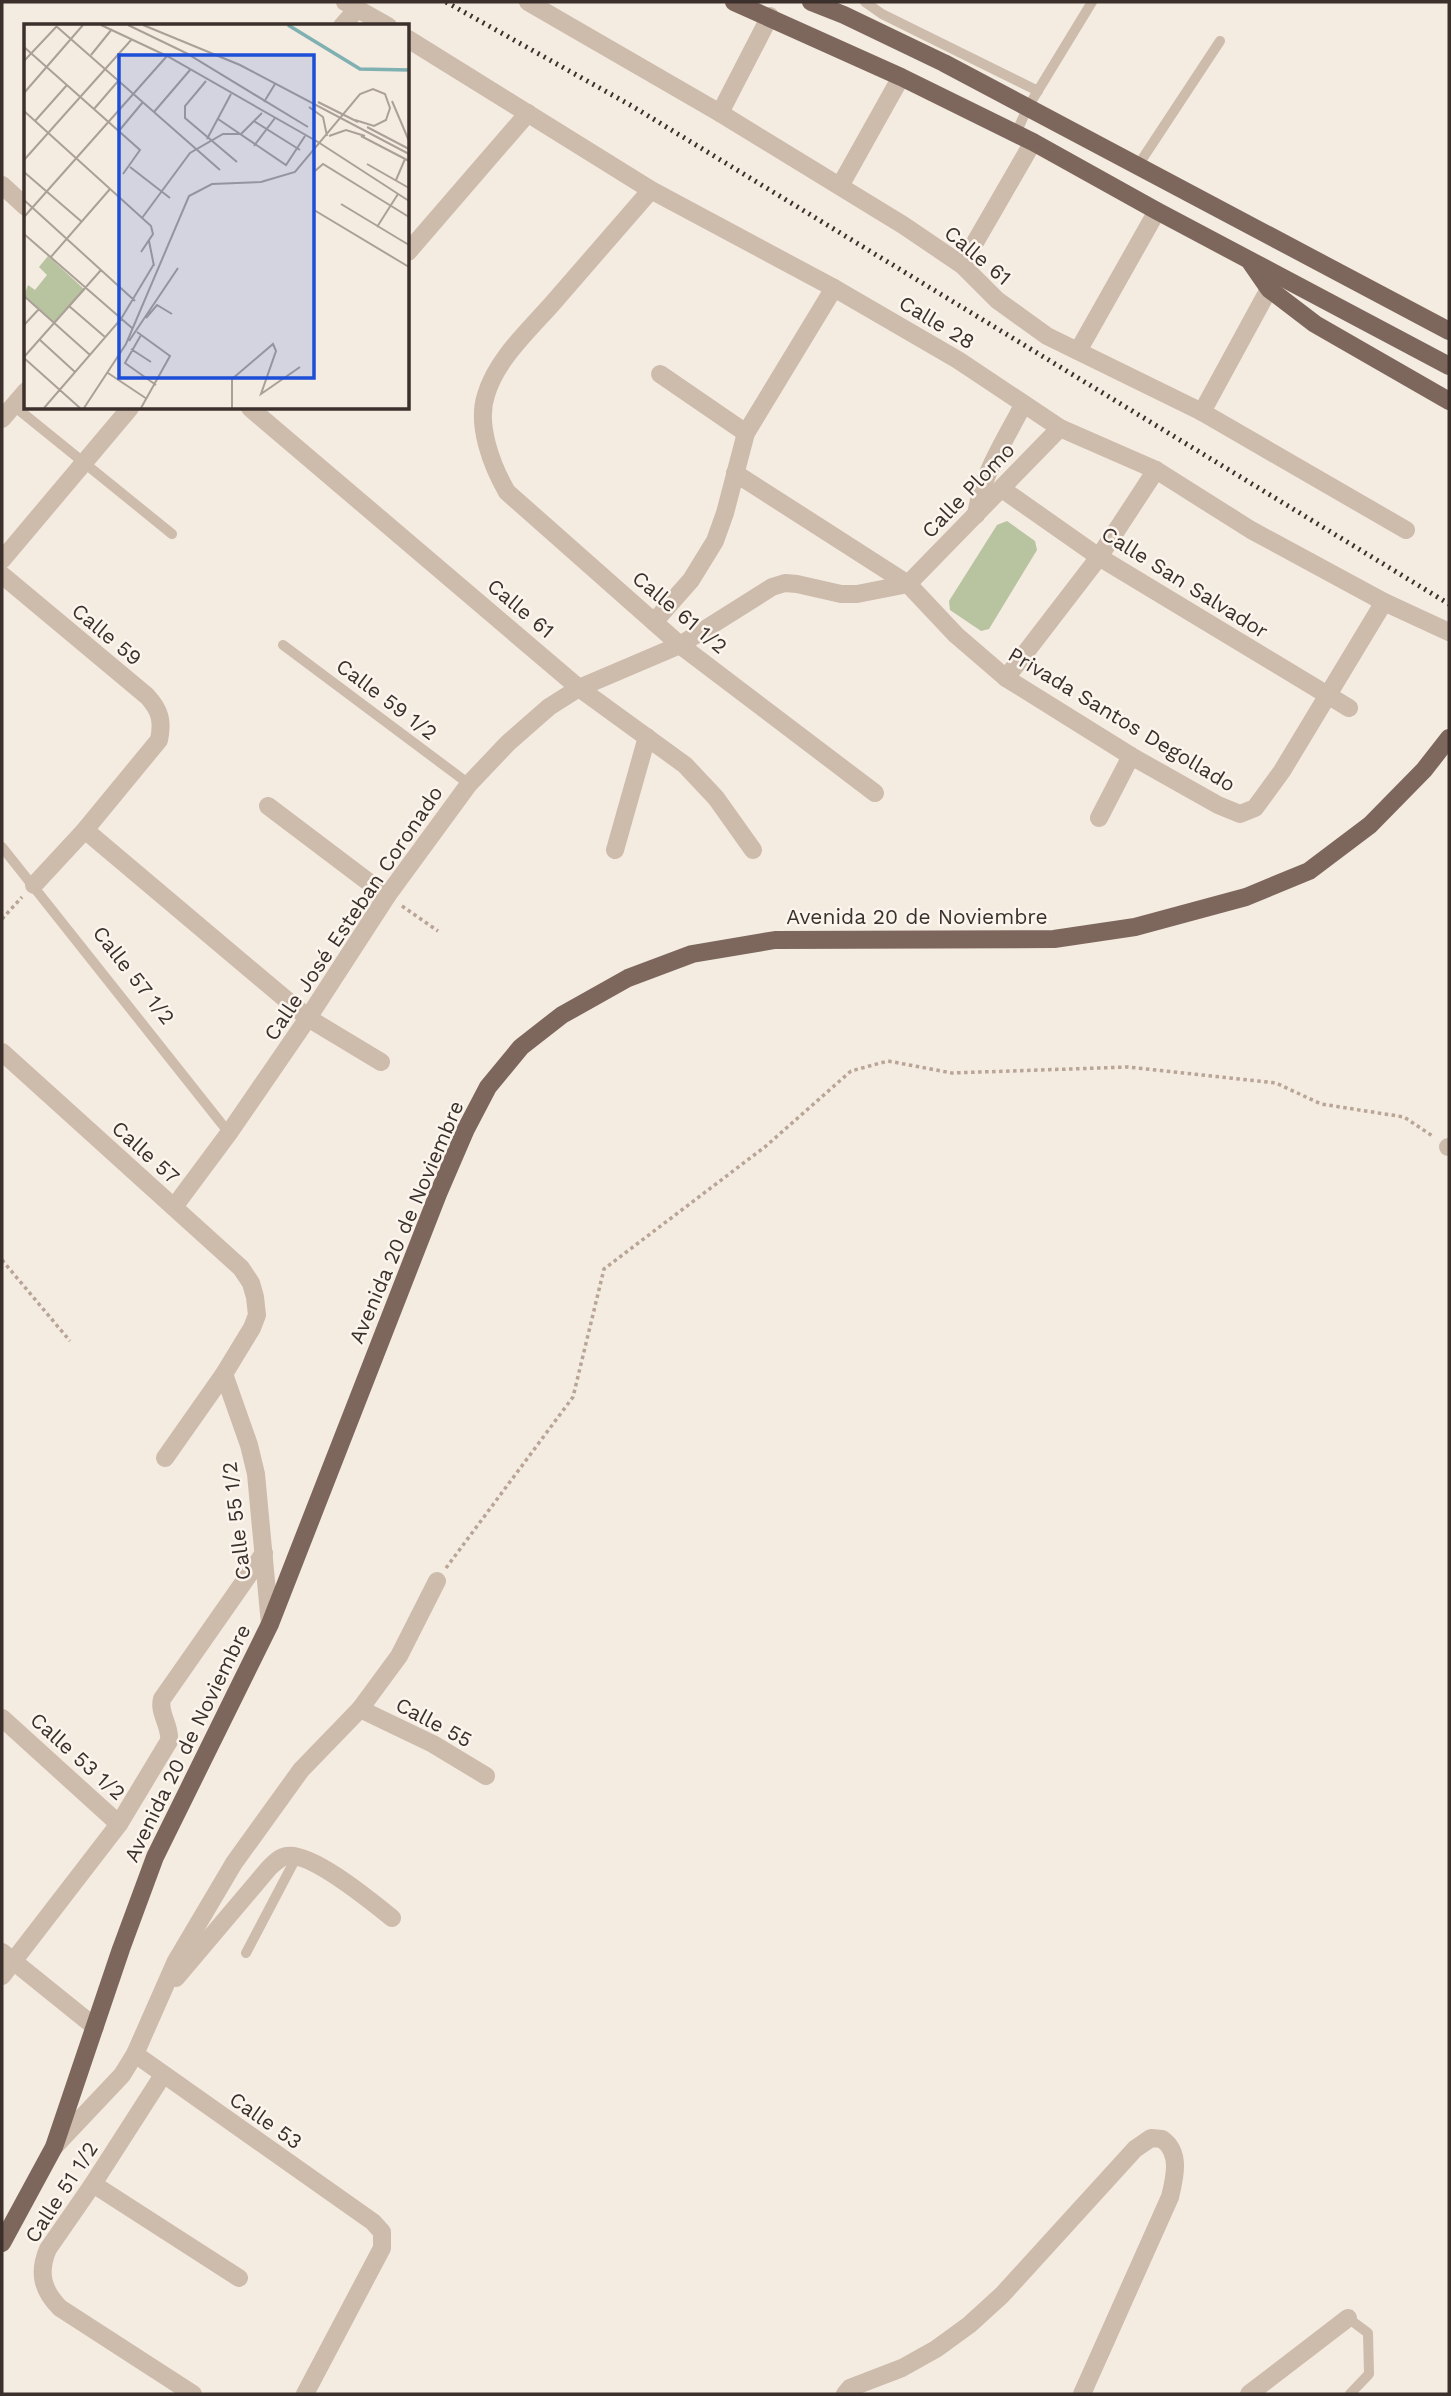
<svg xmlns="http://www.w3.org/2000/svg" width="1451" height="2396" font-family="'Work Sans',sans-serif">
  <rect width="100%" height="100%" fill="#f4ebe1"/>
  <!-- garden -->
  <path fill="#b8c4a0" d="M1007 521 1035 541 1037 550 989 629 981 631 950 610 949 601 997 525Z"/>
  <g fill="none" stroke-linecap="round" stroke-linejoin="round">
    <!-- path -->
    <g stroke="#b9a596" stroke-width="3.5" stroke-dasharray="3.5 3.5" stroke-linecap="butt">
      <path d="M402 906 438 931"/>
      <path d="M2 919 22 897"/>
      <path d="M2 1260 70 1341"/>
      <path d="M446 1568 573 1397 604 1269 766 1146 851 1071 888 1061 952 1073 1128 1067 1276 1083 1321 1104 1404 1117 1434 1137"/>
    </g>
    <!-- service -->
    <g stroke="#cdbbac" stroke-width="10">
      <path d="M865 2 882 14 1038 91"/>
      <path d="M1016 133 1028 107 1092 2"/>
      <path d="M1137 167 1220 41"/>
      <path d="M14 406 172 534"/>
      <path d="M283 645 469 784"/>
      <path d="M2 847 229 1133"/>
      <path d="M246 1953 297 1856"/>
      <path d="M1348 2318 1368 2333 1369 2374 1350 2394"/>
    </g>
    <!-- minor -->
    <g stroke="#cdbbac" stroke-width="18">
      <path d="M345 2 388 26"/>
      <path d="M528 2 720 113 903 225 962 265 997 300 1047 336 1202 412 1406 530"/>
      <path d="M342 26 358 8"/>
      <path d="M408 39 651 190 834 288 958 360 1060 428 1156 470 1251 530 1384 602 1449 632"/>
      <path d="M720 113 770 16"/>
      <path d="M2 185 26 207"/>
      <path d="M840 186 901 77"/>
      <path d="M651 190C618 228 585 266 552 304 529 330 496 360 486 395 476 425 492 466 507 492L680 645 875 793"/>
      <path d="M408 252 528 113"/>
      <path d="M962 265 1033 142"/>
      <path d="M1078 351 1157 211"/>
      <path d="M660 374 746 433"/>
      <path d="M250 408 579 688 685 765 716 798 753 850"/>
      <path d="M1202 412 1269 289"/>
      <path d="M2 419 26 391"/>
      <path d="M735 473 908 584 956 635 1006 678 1131 756 1218 805 1240 814 1255 808 1282 771 1384 602"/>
      <path d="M1002 489 1099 557 1349 708"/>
      <path d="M976 515C982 474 1004 442 1023 405"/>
      <path d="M2 560 130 408"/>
      <path d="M2 575 147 696C160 710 163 721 159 740L85 830 34 885"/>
      <path d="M654 622 691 580 715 541 725 513 746 433 834 288"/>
      <path d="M1006 678 1099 557 1156 470"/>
      <path d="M268 806 387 896"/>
      <path d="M1099 818 1131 756"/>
      <path d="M85 830 308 1018 381 1062"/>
      <path d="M615 850 647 737"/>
      <path d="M2 1052 241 1268 251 1283 255 1297 257 1315 252 1328 224 1374 165 1458"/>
      <path d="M1448 1147H1449"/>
      <path d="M174 1207 229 1133 308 1018 387 896 469 784 508 743 549 707 579 688 680 645 772 587 785 583 797 584 841 594H857L908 584 1060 428"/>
      <path d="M224 1374 249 1445 256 1474 270 1624"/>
      <path d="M360 1709 433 1744 486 1776"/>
      <path d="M2 1718 119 1824"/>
      <path d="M2 1976 119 1824 169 1741C171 1726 158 1713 162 1699L264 1553"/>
      <path d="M176 1978 269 1868C274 1863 280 1857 287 1856 312 1852 372 1902 392 1918"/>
      <path d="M135 2054 373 2222 382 2232V2248L305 2394"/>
      <path d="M163 2075 93 2184 48 2249C38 2272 42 2290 60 2308L193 2394"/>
      <path d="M54 2147 122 2075 135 2054 176 1961 234 1863 301 1770 360 1709 399 1656 437 1581"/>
      <path d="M93 2184 239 2278"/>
      <path d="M845 2394 850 2388 902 2368 936 2349 969 2325 1002 2295 1135 2149 1151 2138 1162 2139C1181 2152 1175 2177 1170 2197L1082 2394"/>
      <path d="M1249 2394 1348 2318"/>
    </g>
    <!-- tertiary -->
    <path stroke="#cdbbac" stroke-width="18" d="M2 1952 95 2027"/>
    <!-- primary -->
    <g stroke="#7d675c" stroke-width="18">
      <path d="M734 2 901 77 1033 142 1157 211 1449 366"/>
      <path d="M811 2 844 15 944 63 1449 331"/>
      <path d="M1251 263 1269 289 1315 324 1449 401"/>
      <path d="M2 2243 54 2147 121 1949 155 1857 270 1624 438 1194 466 1129 488 1087 521 1047 562 1015 628 978 692 954 775 940 1054 939 1135 927 1246 897 1309 871 1370 825 1424 770 1449 738"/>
    </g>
    <!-- rail -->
    <path stroke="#3b302b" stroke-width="5" stroke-dasharray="2 5" stroke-linecap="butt" d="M446 2 632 106 1449 604"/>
  </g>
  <g text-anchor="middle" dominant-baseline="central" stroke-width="5" stroke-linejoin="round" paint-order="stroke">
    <!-- street labels -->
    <g font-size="21" fill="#3b302b" stroke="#fbf5ee">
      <text transform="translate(978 255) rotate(40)">Calle 61</text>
      <text transform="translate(937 322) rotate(31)">Calle 28</text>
      <text transform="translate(968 490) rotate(-46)">Calle Plomo</text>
      <text transform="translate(1185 582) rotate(32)">Calle San Salvador</text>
      <text transform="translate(521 608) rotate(40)">Calle 61</text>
      <text transform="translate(680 612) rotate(40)">Calle 61 1/2</text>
      <text transform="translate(107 634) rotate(40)">Calle 59</text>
      <text transform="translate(387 699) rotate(37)">Calle 59 1/2</text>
      <text transform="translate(1122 719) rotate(31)">Privada Santos Degollado</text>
      <text transform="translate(353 913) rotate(-56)">Calle José Esteban Coronado</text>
      <text x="917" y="916">Avenida 20 de Noviembre</text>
      <text transform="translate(134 975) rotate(52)">Calle 57 1/2</text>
      <text transform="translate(146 1152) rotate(42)">Calle 57</text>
      <text transform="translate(406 1222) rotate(-67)">Avenida 20 de Noviembre</text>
      <text transform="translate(236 1521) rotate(-97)">Calle 55 1/2</text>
      <text transform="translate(434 1722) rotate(28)">Calle 55</text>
      <text transform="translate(187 1743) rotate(-64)">Avenida 20 de Noviembre</text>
      <text transform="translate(78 1756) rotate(42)">Calle 53 1/2</text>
      <text transform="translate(266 2120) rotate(35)">Calle 53</text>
      <text transform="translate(61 2192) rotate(-57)">Calle 51 1/2</text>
    </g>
  </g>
  <!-- overview -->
  <g transform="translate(24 24)">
    <rect width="385" height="385" fill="#f4ebe1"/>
    <path d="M24 232 61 266 31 299 0 272 4 261 11 266 23 251 15 243Z" fill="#b8c4a0"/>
    <path fill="none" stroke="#7fb0b2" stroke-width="3.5" d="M264 1 336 45 385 46"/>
    <path fill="none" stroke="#aaa098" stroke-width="2" d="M77 1 143 32 294 118 385 177M104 1 162 29 284 103M119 1 216 41 385 130M32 2 196 146M0 23 116 126 99 150M67 31 88 5M0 37 33 2M182 57 161 82V94L213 138M0 69 59 1M368 77 385 117M240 78 251 60M294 78 334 98M285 83 299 93 303 112M70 85 95 56M0 87 127 202 129 210 117 228M130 88 166 46M194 95 262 141 281 112M11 97 43 61M230 97 276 126M343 103 385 125M94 108 119 78M305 112 322 106 341 112M337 112 385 137M183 115 207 70M230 122 251 94M0 136 108 15M343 140 385 164M106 143 146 174M291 147 299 140 385 193M0 148 58 198M372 156 381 135M0 176 111 277M317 180 385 221M290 186 385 243M0 193 143 32M118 194 166 129 199 110H217L238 89M353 203 374 170M0 210 108 304M125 217 130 242M26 234 86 165M0 272 66 331M45 282 81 313M122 294 133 281 148 290M0 301 15 285M113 308 146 332 117 384M117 311 101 339 132 361M16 316 51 348M105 317 154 244M107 325 127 338M0 333 77 246M0 334 56 384M84 349 123 375M20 384 97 295 130 240M60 384 102 320 165 172 188 160 237 158 271 148 336 70 349 65 361 70 366 84 362 96 350 102 331 96M208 384V355L249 320 252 327 237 370 276 343"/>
    <path fill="#1d4ed8" fill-opacity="0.15" stroke="#1d4ed8" stroke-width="3.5" d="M95 31H290V354H95Z"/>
    <rect width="385" height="385" fill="none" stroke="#3b302b" stroke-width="3.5"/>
  </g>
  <!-- border -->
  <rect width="1451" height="2396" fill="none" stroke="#3b302b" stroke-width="7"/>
</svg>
